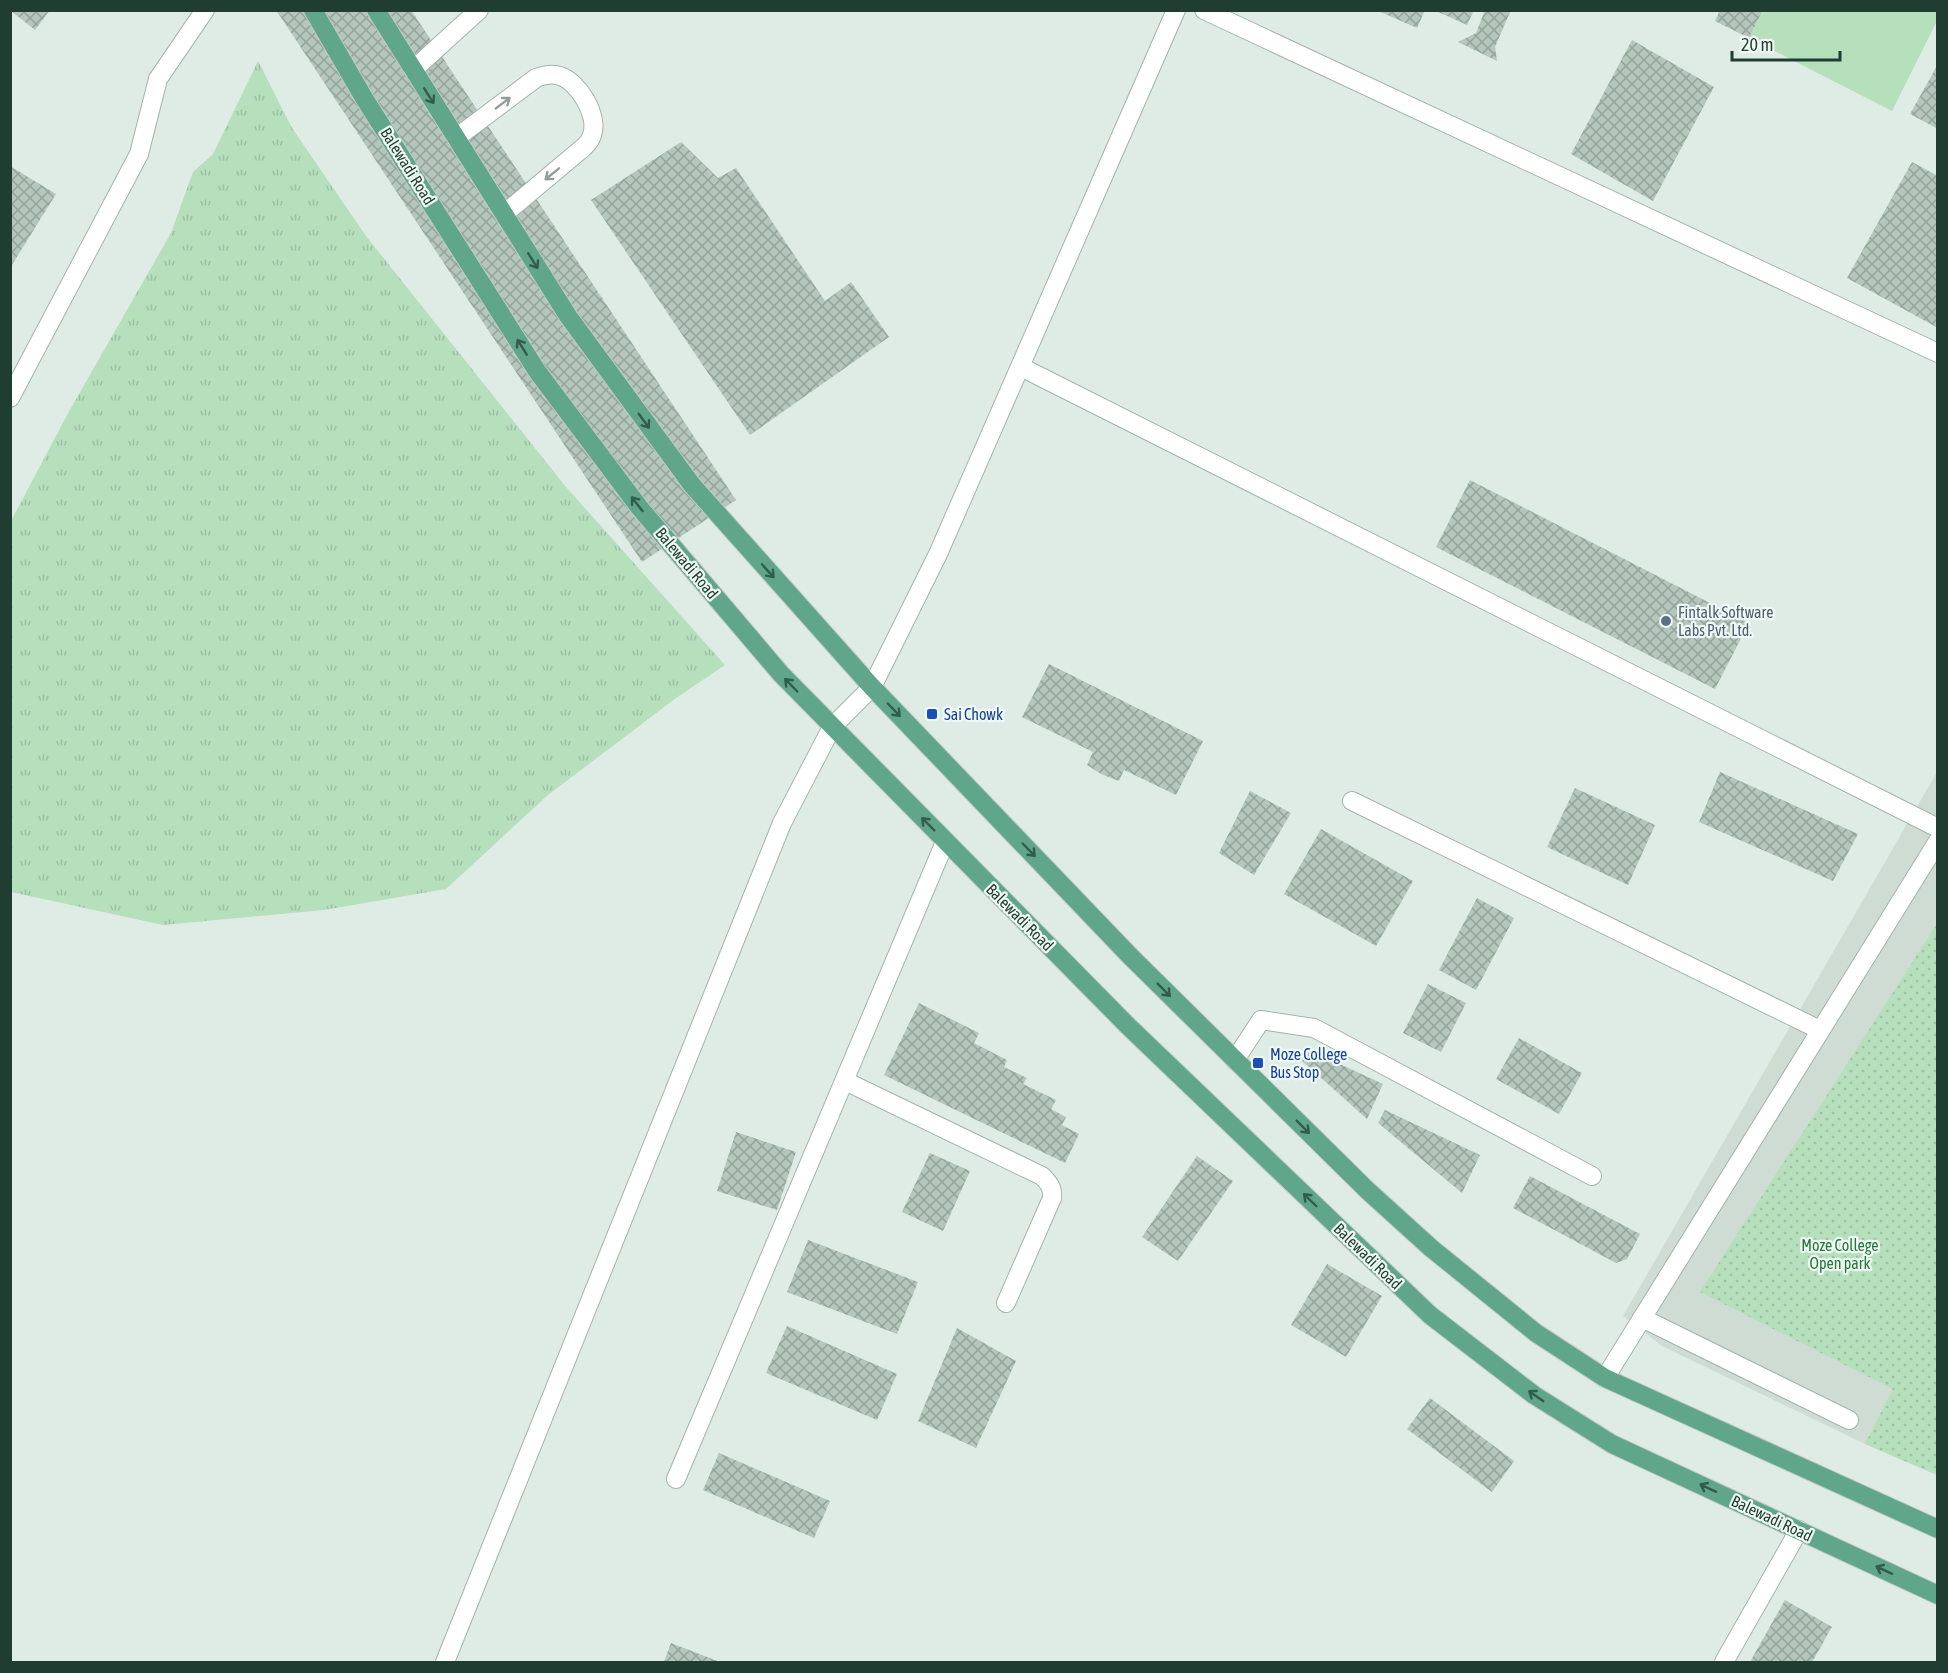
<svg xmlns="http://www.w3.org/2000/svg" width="1948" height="1673" font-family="'Asap Condensed',sans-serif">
  <defs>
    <pattern id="grass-tufts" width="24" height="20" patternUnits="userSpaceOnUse" patternTransform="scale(1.5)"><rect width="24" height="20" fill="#b6dfbc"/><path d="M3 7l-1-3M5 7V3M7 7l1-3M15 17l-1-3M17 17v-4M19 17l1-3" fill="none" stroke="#9cc0a2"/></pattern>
    <pattern id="park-dots" width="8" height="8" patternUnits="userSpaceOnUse" patternTransform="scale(1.5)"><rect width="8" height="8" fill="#b6dfbc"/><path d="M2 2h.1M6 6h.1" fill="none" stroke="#9cc0a2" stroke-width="1.8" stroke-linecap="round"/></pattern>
    <pattern id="building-cross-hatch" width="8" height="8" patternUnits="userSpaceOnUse" patternTransform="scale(1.5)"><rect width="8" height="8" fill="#b5c7bd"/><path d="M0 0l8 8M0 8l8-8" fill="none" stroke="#93a39a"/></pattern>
  </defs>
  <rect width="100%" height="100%" fill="#dfece5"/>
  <!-- built -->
  <path fill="#cedcd3" d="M1937 772V1475L1865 1444 1662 1346 1623 1316Z"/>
  <!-- grass -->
  <path fill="url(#grass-tufts)" d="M258 61 292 128 366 236 566 487 725 665 676 698 548 795 446 889 324 910 163 925 11 892V521L67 415 171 233 193 172 213 154Z"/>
  <!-- park -->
  <path fill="url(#park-dots)" d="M1937 924V1475L1865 1444 1893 1389 1700 1292Z"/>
  <!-- pitch -->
  <path fill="#b6dfbc" d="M1763 11H1937V21L1892 111 1749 38Z"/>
  <!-- building -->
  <g fill="url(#building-cross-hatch)">
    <path d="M10 10H50L35 30Z"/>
    <path d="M276 10H411L736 500 642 562Z"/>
    <path d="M1376 10H1425L1417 28Z"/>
    <path d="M1434 10H1474L1467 25Z"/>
    <path d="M1485 10H1511L1495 47 1497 61 1458 42 1476 33Z"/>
    <path d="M1720 10H1763L1749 38 1715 21Z"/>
    <path d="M1632 40 1714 87 1653 201 1571 154Z"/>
    <path d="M1938 64V129L1910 114Z"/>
    <path d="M681 142 718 178 736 168 825 301 851 282 889 337 750 435 591 200Z"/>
    <path d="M1912 162 1938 176V328L1847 278Z"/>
    <path d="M10 166 56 194 10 268Z"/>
    <path d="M1470 480 1749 623 1715 689 1436 547Z"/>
    <path d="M1049 664 1203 741 1176 795 1124 770 1119 781 1101 774 1087 765 1093 752 1022 717Z"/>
    <path d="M1720 772 1858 834 1833 881 1699 822Z"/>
    <path d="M1575 788 1655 825 1628 885 1547 847Z"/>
    <path d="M1250 791 1291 813 1254 875 1219 853Z"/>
    <path d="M1321 829 1413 881 1376 946 1284 894Z"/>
    <path d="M1477 898 1514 918 1476 990 1439 970Z"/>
    <path d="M1428 984 1466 1003 1441 1052 1403 1033Z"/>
    <path d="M919 1003 979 1033 974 1043 1007 1060 1004 1067 1027 1078 1023 1084 1056 1100 1051 1109 1066 1117 1062 1125 1079 1134 1065 1163 884 1075Z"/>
    <path d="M1519 1038 1582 1073 1559 1114 1496 1079Z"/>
    <path d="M1305 1048 1383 1084 1367 1119 1300 1059Z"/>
    <path d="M1385 1110 1480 1155 1462 1193 1378 1123Z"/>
    <path d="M736 1132 796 1152 777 1210 717 1191Z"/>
    <path d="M930 1153 970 1171 943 1231 902 1212Z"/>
    <path d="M1197 1156 1233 1181 1178 1261 1142 1237Z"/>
    <path d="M1530 1176 1640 1234 1627 1259 1616 1263 1513 1208Z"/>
    <path d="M808 1240 918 1282 897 1334 787 1292Z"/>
    <path d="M1327 1264 1382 1296 1346 1357 1291 1325Z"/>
    <path d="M787 1326 897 1374 877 1420 766 1373Z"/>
    <path d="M957 1328 1016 1361 976 1448 918 1421Z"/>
    <path d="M1430 1398 1514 1461 1492 1492 1407 1429Z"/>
    <path d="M719 1453 830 1501 814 1538 703 1490Z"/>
    <path d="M1785 1600 1832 1627 1812 1662H1750Z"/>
    <path d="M671 1643 720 1662H664Z"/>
  </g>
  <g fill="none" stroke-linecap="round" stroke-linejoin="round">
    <defs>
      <g id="minor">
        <path d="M1204 10 1938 353"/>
        <path d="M413 70 479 10"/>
        <path d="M456 138 536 78C544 75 552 73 560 76 579 82 599 116 592 135 591 139 587 144 584 147L504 214"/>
        <path d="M1021 367 1938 828"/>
        <path d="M10 398 139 154 158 79 205 10"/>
        <path d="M1352 801 1820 1030"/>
        <path d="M1235 1060 1261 1020 1314 1028 1592 1176"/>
        <path d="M845 1081 1042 1176C1049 1183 1053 1188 1052 1198L1006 1303"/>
        <path d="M1642 1318 1849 1420"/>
        <path d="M1605 1378 1938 841"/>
        <path d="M676 1479 945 842"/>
        <path d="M445 1662 782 823 832 727 872 687 938 554 1176 10"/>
        <path d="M1724 1662 1799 1530"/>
      </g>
      <g id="major">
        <path d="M313 10 364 98 537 371 639 507 781 674 1128 1026 1430 1315 1534 1395 1612 1444 1938 1595"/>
        <path d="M376 10 568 316 692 485 872 687 1131 957 1367 1190 1431 1248 1536 1333 1605 1378 1938 1529"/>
      </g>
    </defs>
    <!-- minor casing -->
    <use href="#minor" stroke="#a2b4ab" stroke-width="20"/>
    <!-- major casing -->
    <use href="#major" stroke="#c0c9c5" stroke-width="20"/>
    <!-- minor -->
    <use href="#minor" stroke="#fff" stroke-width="18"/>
    <!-- major -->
    <use href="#major" stroke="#60a68a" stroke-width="18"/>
  </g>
  <!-- one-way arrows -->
  <defs><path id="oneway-shaft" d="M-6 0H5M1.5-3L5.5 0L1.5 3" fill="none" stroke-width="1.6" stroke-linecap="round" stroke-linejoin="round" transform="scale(1.5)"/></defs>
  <g stroke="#325d4c">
    <use href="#oneway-shaft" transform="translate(429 96) rotate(58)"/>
    <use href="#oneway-shaft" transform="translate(533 261) rotate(58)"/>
    <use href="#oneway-shaft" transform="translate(522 347) rotate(-122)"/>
    <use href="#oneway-shaft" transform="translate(644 421) rotate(54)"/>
    <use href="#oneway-shaft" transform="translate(637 504) rotate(-128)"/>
    <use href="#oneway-shaft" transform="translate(768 571) rotate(48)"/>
    <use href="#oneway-shaft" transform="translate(791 685) rotate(-134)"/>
    <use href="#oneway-shaft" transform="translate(894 710) rotate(46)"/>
    <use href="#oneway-shaft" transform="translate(928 824) rotate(-135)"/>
    <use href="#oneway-shaft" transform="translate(1029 850) rotate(46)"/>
    <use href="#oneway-shaft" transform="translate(1164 990) rotate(45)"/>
    <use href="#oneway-shaft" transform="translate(1303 1127) rotate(45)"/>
    <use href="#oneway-shaft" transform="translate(1310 1200) rotate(-136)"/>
    <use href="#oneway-shaft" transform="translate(1536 1396) rotate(-145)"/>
    <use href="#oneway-shaft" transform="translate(1708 1488) rotate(-155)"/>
    <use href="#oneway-shaft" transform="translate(1884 1570) rotate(-155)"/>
  </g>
  <g stroke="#8f9e98">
    <use href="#oneway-shaft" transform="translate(503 103) rotate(-37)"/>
    <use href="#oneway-shaft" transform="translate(552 174) rotate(141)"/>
  </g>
  <!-- markers -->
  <circle fill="#5c6f8a" stroke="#f0f8f3" stroke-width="2" cx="1666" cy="621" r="6"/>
  <g fill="#1a4fb4" stroke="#f0f8f3" stroke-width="2">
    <rect x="926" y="708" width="12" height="12" rx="3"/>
    <rect x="1252" y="1057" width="12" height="12" rx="3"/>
  </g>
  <g text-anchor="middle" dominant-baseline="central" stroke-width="4.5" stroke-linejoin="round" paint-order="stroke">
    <!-- street labels -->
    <g font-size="16" fill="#1f3e31" stroke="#f0f8f3">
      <text transform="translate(408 166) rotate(58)">Balewadi Road</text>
      <text transform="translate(687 563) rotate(50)">Balewadi Road</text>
      <text transform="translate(1020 917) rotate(45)">Balewadi Road</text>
      <text transform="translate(1368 1256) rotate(44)">Balewadi Road</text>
      <text transform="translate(1772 1518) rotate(25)">Balewadi Road</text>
    </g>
    <!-- service labels -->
    <g font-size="16" fill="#4e5e75" stroke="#f0f8f3" text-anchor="start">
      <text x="1678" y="612">Fintalk Software<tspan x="1678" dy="18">Labs Pvt. Ltd.</tspan></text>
    </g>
    <!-- transit labels -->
    <g font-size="16" fill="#164399" stroke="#f0f8f3" text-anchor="start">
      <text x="944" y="714">Sai Chowk</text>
      <text x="1270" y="1054">Moze College<tspan x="1270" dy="18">Bus Stop</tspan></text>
    </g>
    <!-- park labels -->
    <g font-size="16" fill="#25783a" stroke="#f0f8f3">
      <text x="1840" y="1245">Moze College<tspan x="1840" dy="18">Open park</tspan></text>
    </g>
  </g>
  <!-- border -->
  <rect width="1948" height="1673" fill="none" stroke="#1f3e31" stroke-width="24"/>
  <!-- scale -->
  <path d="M1732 51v9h108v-9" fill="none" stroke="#1f3e31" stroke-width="3"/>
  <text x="1741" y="51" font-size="18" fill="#1f3e31" stroke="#f0f8f3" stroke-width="4.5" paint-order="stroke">20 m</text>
</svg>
